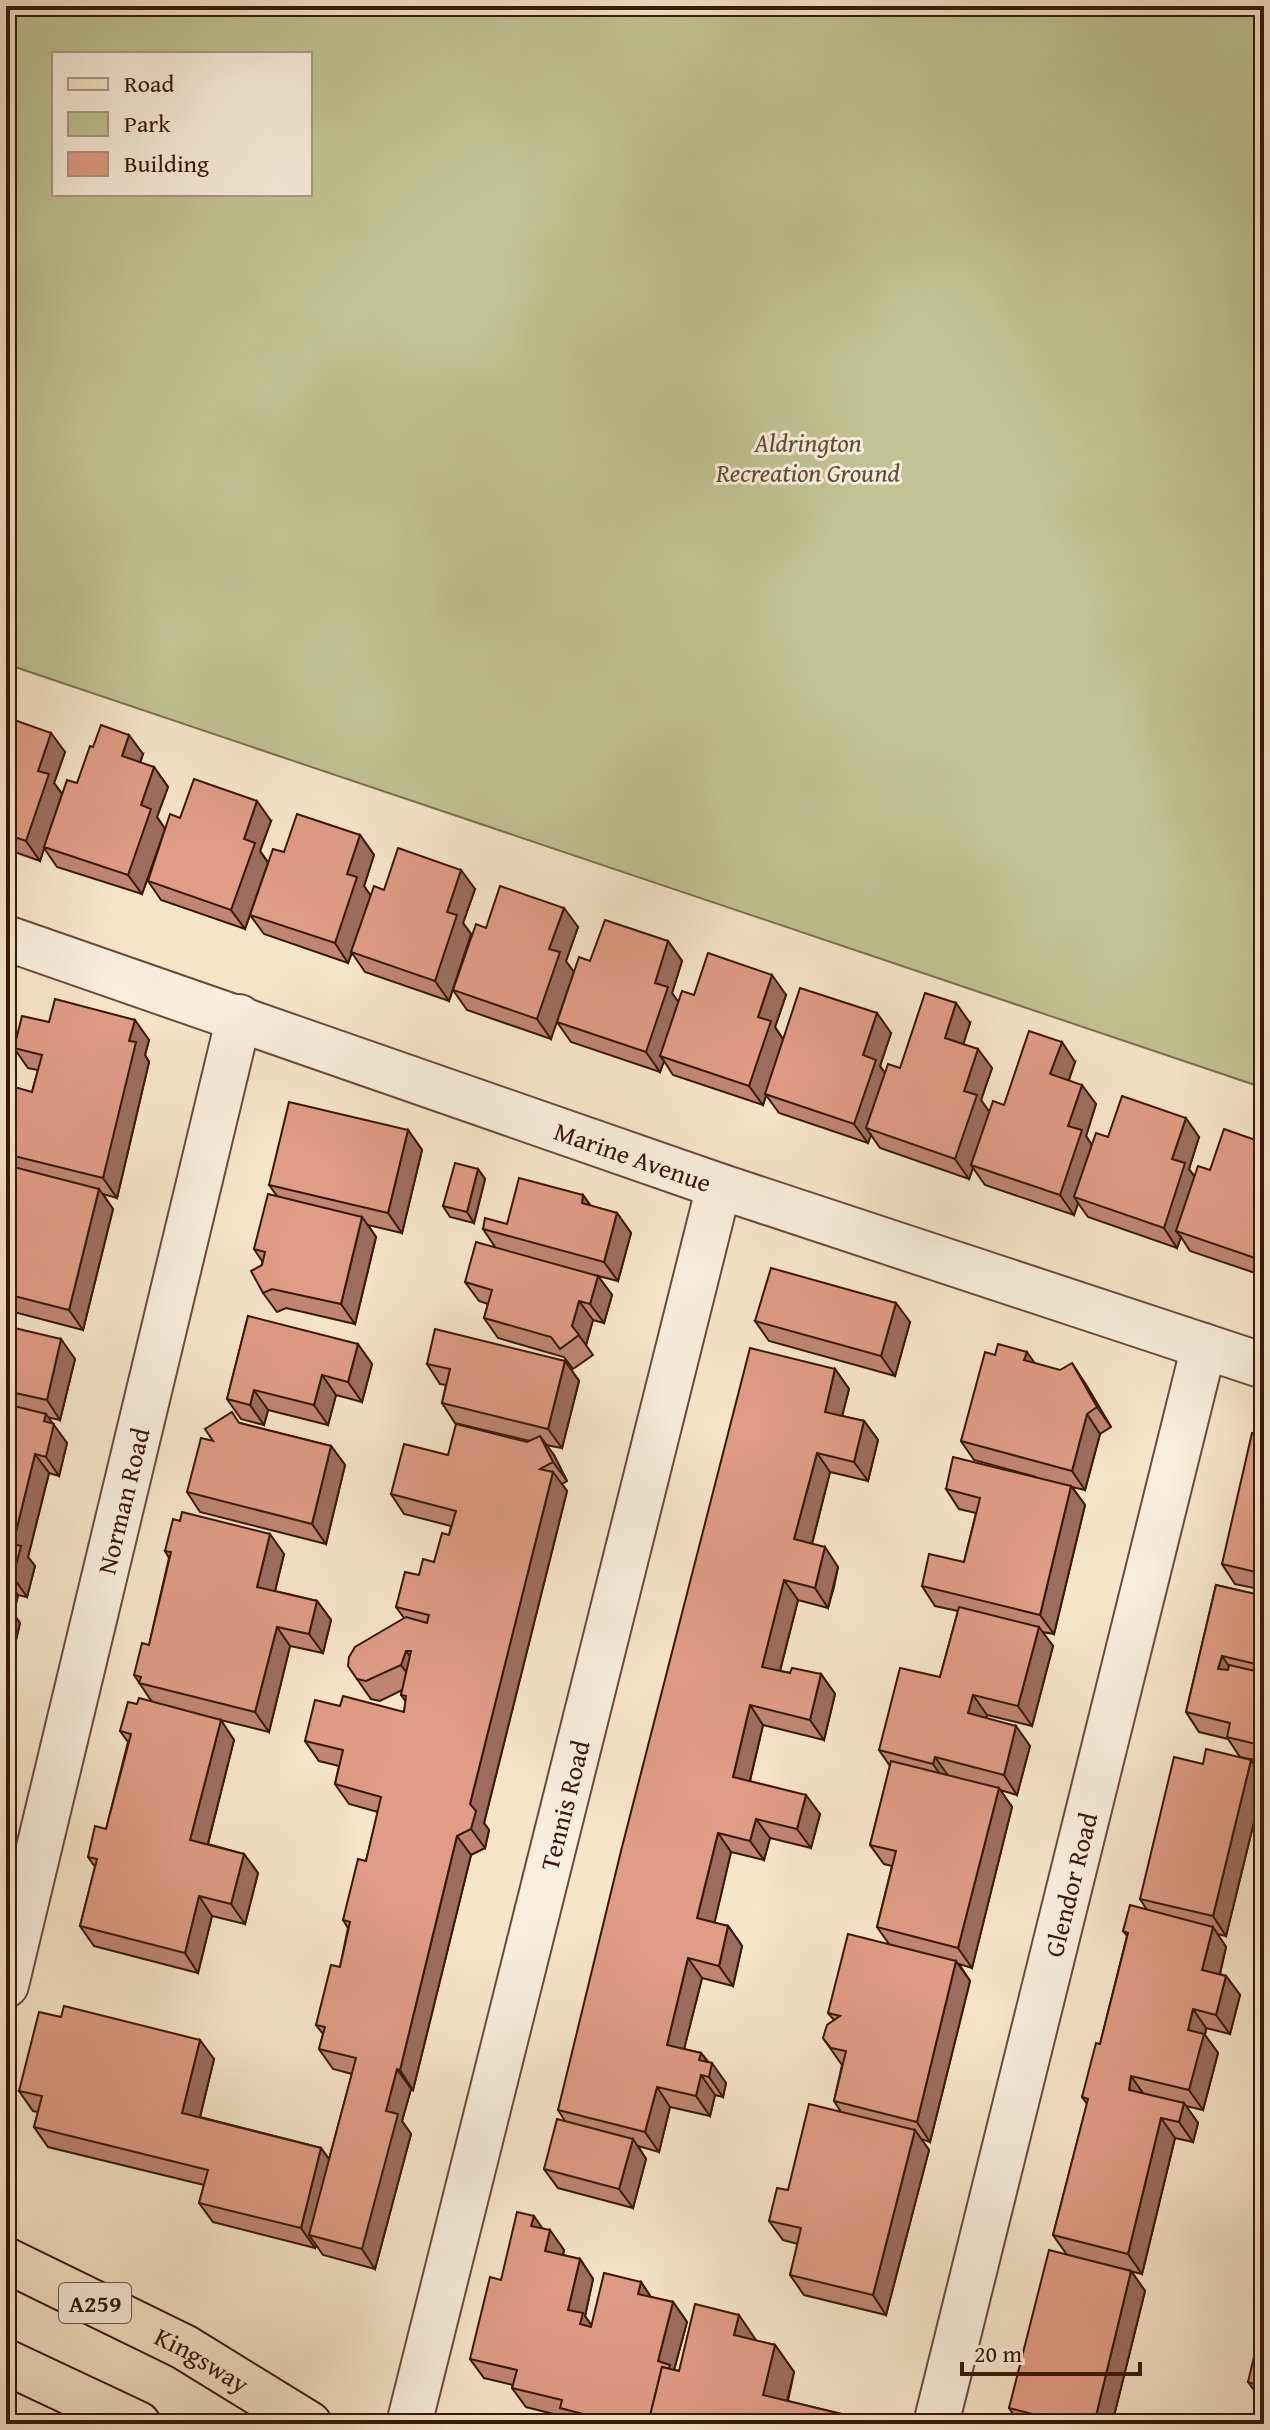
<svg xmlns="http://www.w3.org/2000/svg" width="1270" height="2430" font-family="'Gentium Book Plus',serif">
  <rect width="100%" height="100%" fill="#f7e5ca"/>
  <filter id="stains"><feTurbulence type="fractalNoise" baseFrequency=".0025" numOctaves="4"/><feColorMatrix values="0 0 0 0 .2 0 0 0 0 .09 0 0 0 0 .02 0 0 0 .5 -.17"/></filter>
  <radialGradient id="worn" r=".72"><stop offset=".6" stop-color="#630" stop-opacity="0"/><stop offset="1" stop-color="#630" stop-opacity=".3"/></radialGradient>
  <!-- green -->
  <path fill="#c1c394" stroke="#7d6e50" stroke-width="2" fill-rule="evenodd" d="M6 6H1264V1088L6 664ZM54 54H310V194H54Z"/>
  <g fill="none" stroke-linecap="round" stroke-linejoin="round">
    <defs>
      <g id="minor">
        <path id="s1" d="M6 938 719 1186 1264 1366"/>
        <path id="s2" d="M6 1985 239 1017"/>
        <path id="s3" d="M409 2424 719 1186"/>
        <path id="s4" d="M936 2424 1204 1346"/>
      </g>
      <g id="major">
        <path id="s5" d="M6 2260 184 2347 309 2424"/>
        <path d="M6 2362 138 2424"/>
      </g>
    </defs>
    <!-- minor casing -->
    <use href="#minor" stroke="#684b3b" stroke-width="48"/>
    <!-- major casing -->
    <use href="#major" stroke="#39180b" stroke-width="48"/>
    <!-- minor -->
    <use href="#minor" stroke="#faeedd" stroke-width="44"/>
    <!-- major -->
    <use href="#major" stroke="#f7e5ca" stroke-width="44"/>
  </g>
  <!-- wall -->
  <g fill="#c08673" stroke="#39180b" stroke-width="2">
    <path d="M6 717 65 752 54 783 62 794 77 783 143 754 140 763 154 767 168 787 157 817 165 829 142 894 57 867 44 848 40 861 6 849Z"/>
    <path d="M271 821 260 851 268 862 284 852 360 835 374 855 364 886 370 895 384 890 475 889 463 923 471 934 449 1001 365 972 352 953 348 963 264 934 250 915 253 906 245 929 161 900 148 881Z"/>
    <path d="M578 927 566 961 551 1039 467 1010 453 990 486 928Z"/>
    <path d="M668 941 682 961 672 993 678 1002 694 995H786L775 1027 783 1039 891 1033 880 1066 885 1073 900 1068 970 1023 963 1044 992 1068 981 1100 989 1112 1004 1105 1075 1062 1069 1080 1096 1104 1086 1136 1092 1145 1108 1137H1199L1189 1169 1195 1177 1264 1143V1276L1190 1251 1181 1237 1177 1248 1088 1217 1078 1203 1074 1215 985 1185 973 1168 969 1179 880 1148 871 1135 868 1143 779 1113 766 1095 763 1105 673 1075 664 1061 660 1072 571 1042 557 1022Z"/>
    <path d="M49 1022 149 1040 145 1055 149 1062 117 1198 103 1194 113 1209 83 1330 6 1310V1106L32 1092 38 1070 28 1068 14 1048Z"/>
    <path d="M408 1130 422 1150 402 1233 368 1225 376 1237 355 1324 286 1308 277 1312 263 1293 262 1261 254 1249 277 1196 269 1185Z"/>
    <path d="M478 1169 485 1179 474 1223 450 1217 443 1206Z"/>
    <path d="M583 1195 591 1206 617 1213 631 1233 618 1281 598 1276 612 1295 604 1323 593 1320 586 1345 593 1355 573 1369 564 1357 498 1338 484 1318 488 1304 479 1301 465 1282 495 1247 483 1229 507 1224Z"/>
    <path d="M248 1316 372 1364 362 1402 336 1395 328 1425 268 1410 264 1425 241 1419 227 1399Z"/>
    <path d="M755 1321 910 1322 895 1376 769 1341Z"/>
    <path d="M6 1326 75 1359 60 1420 47 1417 67 1443 59 1476 49 1473 28 1557 35 1566 27 1597 18 1595 16 1604 6 1601Z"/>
    <path d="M995 1355 1034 1363 1085 1383 1111 1427 1100 1434 1085 1490 1072 1487 1085 1505 1054 1634 1042 1632 1053 1646 1032 1726 987 1715 986 1718 1030 1746 1017 1795 1000 1790 1012 1807 972 1968 959 1964 970 1981 930 2142 921 2139 929 2150 886 2315 804 2295 790 2275 798 2244 783 2240 769 2221 788 2190 841 2112 834 2101 842 2065 823 2038 834 2020 828 2013 889 1944 877 1927 892 1866 884 1864 870 1845 890 1766 879 1750 940 1677 958 1611 935 1606 922 1586 964 1562 976 1513 959 1509 946 1489 1036 1477 974 1460 961 1441Z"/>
    <path d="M565 1361 579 1381 562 1448 546 1445 554 1455 567 1481 562 1484 567 1491 484 1823 489 1830 485 1848 471 1855 413 2090 411 2089 402 2121 411 2134 375 2269 323 2255 316 2245 315 2248 213 2222 199 2203 204 2185 48 2147 34 2127 38 2112 33 2111 19 2091 214 2059 200 2117 321 2148 329 2159 352 2074 333 2069 319 2049 323 2034 316 2025 340 1967 348 1928 343 1920 366 1861 378 1812 349 1804 335 1784 339 1766 319 1761 305 1741 340 1706 404 1712 406 1702 401 1695 402 1690 380 1701 371 1699 357 1679 404 1618 396 1607 419 1575 434 1562 449 1535 451 1526 404 1514 391 1494 448 1455 530 1441 455 1423 442 1403 446 1385 440 1384 427 1364Z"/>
    <path d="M835 1369 849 1389 842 1416 864 1421 878 1440 868 1481 830 1472 812 1544 838 1567 834 1587 828 1608 798 1600 780 1671 790 1673 821 1674 835 1694 824 1740 763 1725 750 1781 820 1814 811 1848 770 1838 764 1860 731 1852 714 1923 728 1926 742 1946 733 1986 702 1978 684 2049 701 2053 726 2083 723 2097 715 2095 710 2116 670 2107 659 2152 638 2146 646 2159 633 2208 558 2188 544 2169 565 2121 558 2110Z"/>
    <path d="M240 1423 331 1446 345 1465 326 1544 200 1512 187 1492 213 1441Z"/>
    <path d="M1264 1436V1590L1235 1584 1222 1564Z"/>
    <path d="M165 1551 284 1554 275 1591 317 1601 331 1620 323 1653 290 1646 269 1732 200 1715 234 1740 208 1844 244 1854 258 1873 245 1924 212 1916 198 1973 94 1946 80 1926 95 1867 88 1857 106 1829 128 1742 120 1731 137 1704 152 1702 134 1675 149 1645 169 1558Z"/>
    <path d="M1216 1585 1264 1596V1762L1240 1757 1228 1739 1199 1732 1186 1712Z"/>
    <path d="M6 1604 20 1623 12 1657 6 1656Z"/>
    <path d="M1251 1760 1264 1781 1226 1936 1217 1934 1226 1947 1220 1974 1226 1976 1240 1995 1230 2034 1206 2028 1205 2035 1218 2053 1203 2110 1186 2106 1198 2123 1193 2142 1175 2138 1142 2274 1090 2261 1131 2271 1145 2291 1112 2424H1020L1009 2408 1067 2255 1053 2235 1087 2104 1082 2097 1100 2044 1127 1936 1123 1931 1147 1910 1140 1899 1203 1764Z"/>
    <path d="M543 2229 564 2250 563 2255 580 2259 593 2279 585 2316 591 2325 641 2282 651 2297 673 2302 687 2322 674 2370 679 2371 757 2341 775 2345 794 2372 788 2401 858 2418 863 2424H570L565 2417 526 2407 512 2388 513 2385 484 2378 470 2359 501 2280Z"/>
    <path d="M1264 2346V2424L1263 2402 1248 2382Z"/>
  </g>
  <!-- shaded-wall -->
  <g fill="#9c6d5e" stroke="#39180b" stroke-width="2">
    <path d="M51 733 65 752 54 783 62 794 40 861 26 841 38 771Z"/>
    <path d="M129 735 143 754 135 776 122 756Z"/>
    <path d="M154 767 168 787 157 817 165 829 142 894 128 875 141 805Z"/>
    <path d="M257 801 271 821 260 851 268 863 245 929 231 910 244 839Z"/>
    <path d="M360 835 374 855 364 886 371 896 348 963 335 943 347 874Z"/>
    <path d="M461 870 475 889 463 923 471 934 449 1001 435 981 447 912Z"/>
    <path d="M564 908 578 927 566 961 574 972 551 1039 537 1019 549 949Z"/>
    <path d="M668 941 682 961 672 993 682 1007 660 1056 664 1061 660 1072 646 1052 655 983Z"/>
    <path d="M772 975 786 995 775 1027 784 1041 763 1105 749 1086 758 1017Z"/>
    <path d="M956 1003 970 1023 959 1058 945 1038Z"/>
    <path d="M877 1013 891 1033 880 1066 889 1079 866 1128 871 1135 868 1143 854 1124 863 1055Z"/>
    <path d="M135 1020 149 1040 145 1055 149 1062 117 1198 103 1178 129 1041Z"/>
    <path d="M1062 1042 1075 1062 1064 1093 1050 1074Z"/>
    <path d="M978 1049 992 1068 981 1100 991 1114 971 1165 973 1168 969 1179 955 1159 964 1091Z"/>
    <path d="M1082 1085 1096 1104 1086 1136 1095 1150 1074 1197 1078 1203 1074 1215 1060 1195 1068 1126Z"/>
    <path d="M1186 1118 1199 1137 1189 1169 1199 1183 1176 1231 1181 1237 1177 1248 1164 1228 1172 1159Z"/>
    <path d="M408 1130 422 1150 402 1233 388 1213Z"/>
    <path d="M478 1169 485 1179 474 1223 467 1212Z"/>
    <path d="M99 1189 113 1209 83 1330 69 1310Z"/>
    <path d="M583 1195 597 1215 582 1203Z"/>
    <path d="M617 1213 631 1233 618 1281 604 1262Z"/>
    <path d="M362 1217 376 1237 355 1324 341 1304Z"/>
    <path d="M598 1276 612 1295 604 1323 590 1304Z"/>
    <path d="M579 1301 593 1320 586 1345 572 1326Z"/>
    <path d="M896 1303 910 1322 895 1376 881 1356Z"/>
    <path d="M61 1339 75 1359 60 1420 47 1400Z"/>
    <path d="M358 1344 372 1364 362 1402 348 1382Z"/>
    <path d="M1027 1352 1041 1372 1024 1360Z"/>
    <path d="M565 1361 579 1381 562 1448 548 1429Z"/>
    <path d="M1072 1363 1085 1383 1111 1427 1097 1407Z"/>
    <path d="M835 1369 849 1389 838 1432 825 1412Z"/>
    <path d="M322 1375 336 1395 328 1425 314 1405Z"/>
    <path d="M254 1390 268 1410 264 1425 250 1405Z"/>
    <path d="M46 1414 67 1443 59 1476 46 1457 44 1421Z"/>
    <path d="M1087 1414 1100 1434 1085 1490 1072 1471Z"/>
    <path d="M864 1421 878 1440 868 1481 854 1462Z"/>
    <path d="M540 1436 554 1455 567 1481 553 1462Z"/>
    <path d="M331 1446 345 1465 326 1544 312 1524Z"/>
    <path d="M817 1453 830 1472 808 1559 794 1539Z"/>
    <path d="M35 1454 49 1473 28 1557 35 1566 27 1597 13 1577V1544Z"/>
    <path d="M553 1472 567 1491 484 1823 489 1830 485 1848 471 1829 470 1804Z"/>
    <path d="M1071 1486 1085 1505 1054 1634 1040 1615Z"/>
    <path d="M270 1534 284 1554 271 1607 257 1587Z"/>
    <path d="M825 1547 838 1567 828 1608 815 1588Z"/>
    <path d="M6 1578 18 1595 16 1604 6 1590Z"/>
    <path d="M784 1580 798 1600 776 1686 762 1667Z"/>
    <path d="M317 1601 331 1620 323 1653 309 1634Z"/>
    <path d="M6 1604 20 1623 12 1657 6 1649Z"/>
    <path d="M277 1627 290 1646 269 1732 255 1712Z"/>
    <path d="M1039 1627 1053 1646 1032 1726 1018 1706Z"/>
    <path d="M406 1651 420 1670 415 1684 401 1665Z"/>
    <path d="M1222 1656 1235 1675 1218 1669Z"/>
    <path d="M821 1674 835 1694 824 1740 810 1720Z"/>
    <path d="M973 1695 987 1715 982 1733 968 1713Z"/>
    <path d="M750 1705 763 1725 746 1797 733 1777Z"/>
    <path d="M221 1720 234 1740 204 1859 190 1840Z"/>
    <path d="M1016 1726 1030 1746 1017 1795 1004 1775Z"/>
    <path d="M935 1757 949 1777 947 1784 933 1764Z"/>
    <path d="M1251 1760 1264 1781 1226 1936 1213 1916Z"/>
    <path d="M999 1788 1012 1807 972 1968 958 1948Z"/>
    <path d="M806 1795 820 1814 811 1848 797 1829Z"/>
    <path d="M756 1819 770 1838 764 1860 750 1841Z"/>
    <path d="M718 1833 731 1852 711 1938 697 1918Z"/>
    <path d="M457 1836 471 1855 413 2090 400 2070Z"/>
    <path d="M244 1854 258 1873 245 1924 231 1904Z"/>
    <path d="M199 1896 212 1916 198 1973 185 1953Z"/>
    <path d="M728 1926 742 1946 733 1986 719 1966Z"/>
    <path d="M1213 1927 1226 1947 1216 1990 1202 1970Z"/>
    <path d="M688 1958 702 1978 680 2065 667 2045Z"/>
    <path d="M956 1961 970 1981 930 2142 917 2122Z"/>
    <path d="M1226 1976 1240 1995 1230 2034 1216 2015Z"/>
    <path d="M1193 2009 1206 2028 1205 2035 1218 2053 1203 2110 1189 2090 1188 2030Z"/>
    <path d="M200 2040 214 2059 196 2133 182 2113Z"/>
    <path d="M701 2053 711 2067 712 2063 726 2083 723 2097 709 2077 699 2060Z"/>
    <path d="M397 2069 411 2089 402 2121 411 2134 375 2269 362 2249 386 2111Z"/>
    <path d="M701 2075 715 2095 710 2116 696 2096Z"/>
    <path d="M1131 2076 1145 2096 1129 2090Z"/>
    <path d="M657 2087 670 2107 659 2152 645 2132Z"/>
    <path d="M1184 2103 1198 2123 1193 2142 1179 2122Z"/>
    <path d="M1161 2118 1175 2138 1142 2274 1128 2254Z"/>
    <path d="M915 2130 929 2150 886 2315 873 2295Z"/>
    <path d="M633 2139 646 2159 633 2208 619 2189Z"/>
    <path d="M321 2148 335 2168 309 2235 316 2245 315 2248 301 2228Z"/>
    <path d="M534 2216 547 2235 531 2226Z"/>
    <path d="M550 2230 564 2250 559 2271 545 2251Z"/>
    <path d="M580 2259 593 2279 585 2316 597 2333 594 2344 568 2310Z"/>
    <path d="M1131 2271 1145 2291 1112 2424H1094Z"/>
    <path d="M641 2282 654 2302 638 2294Z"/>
    <path d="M673 2302 687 2322 674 2370V2424L658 2361Z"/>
    <path d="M739 2315 758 2343 734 2335Z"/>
    <path d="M775 2345 794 2372 782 2422 763 2395Z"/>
  </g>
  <!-- building -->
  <g fill="#df9c86" stroke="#39180b" stroke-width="2">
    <path d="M6 717 51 733 38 771 49 774 26 841 6 834Z"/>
    <path d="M101 725 129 735 122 756 154 767 141 805 151 809 128 875 44 847 67 780 77 783 90 746 93 747Z"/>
    <path d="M194 779 257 801 244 839 255 843 231 910 148 881 170 814 180 818Z"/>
    <path d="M297 814 360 835 347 874 357 877 335 943 250 915 273 849 284 852Z"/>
    <path d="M398 848 461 870 447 912 457 915 435 981 351 952 374 886 384 890Z"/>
    <path d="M500 886 564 908 549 949 560 952 537 1019 453 990 476 924 486 928Z"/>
    <path d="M605 920 668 941 655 983 668 987 646 1052 557 1022 579 957 590 961Z"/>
    <path d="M708 953 772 975 758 1017 771 1021 749 1086 660 1056 682 991 694 995Z"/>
    <path d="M800 988 877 1013 863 1055 876 1060 854 1124 765 1094Z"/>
    <path d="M925 993 956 1003 945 1038 978 1049 964 1091 977 1095 955 1159 866 1128 888 1064 900 1068Z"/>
    <path d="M55 999 135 1020 129 1041 136 1042 103 1178 6 1154V1106L11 1086 32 1092 42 1055 14 1048 22 1016 49 1022Z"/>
    <path d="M1029 1031 1062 1042 1050 1074 1082 1085 1068 1126 1082 1130 1060 1195 971 1165 993 1101 1004 1105Z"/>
    <path d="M1122 1096 1186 1118 1172 1159 1185 1163 1164 1228 1074 1197 1096 1133 1108 1137Z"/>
    <path d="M289 1102 408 1130 388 1213 269 1185Z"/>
    <path d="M1224 1129 1264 1143V1261L1176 1231 1198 1166 1210 1170Z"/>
    <path d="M455 1163 478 1169 467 1212 443 1206Z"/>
    <path d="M6 1165 99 1189 69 1310 6 1294Z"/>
    <path d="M519 1178 583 1195 582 1203 617 1213 604 1262 483 1229 485 1218 507 1224Z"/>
    <path d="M268 1194 362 1217 341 1304 272 1289 263 1293 251 1271 262 1265 265 1252 254 1249Z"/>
    <path d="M476 1242 598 1276 590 1304 579 1301 572 1326 579 1335 560 1349 551 1337 484 1318 492 1290 465 1282Z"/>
    <path d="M771 1268 896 1303 881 1356 755 1321Z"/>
    <path d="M248 1316 358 1344 348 1382 322 1375 314 1405 254 1390 250 1405 227 1399Z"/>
    <path d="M6 1326 61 1339 47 1400 6 1391Z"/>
    <path d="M435 1329 565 1361 548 1429 442 1403 450 1369 427 1364Z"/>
    <path d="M998 1344 1027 1352 1024 1360 1060 1370 1072 1363 1097 1407 1087 1414 1072 1471 961 1441 985 1352 995 1355Z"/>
    <path d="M750 1348 835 1369 825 1412 864 1421 854 1462 817 1453 794 1539 825 1547 820 1567 815 1588 784 1580 762 1667 790 1673 792 1668 821 1674 810 1720 750 1705 733 1777 806 1795 797 1829 756 1819 750 1841 718 1833 697 1918 728 1926 719 1966 688 1958 667 2045 701 2053 699 2060 712 2063 709 2077 701 2075 696 2096 657 2087 645 2132 558 2110 621 1851Z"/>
    <path d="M6 1404 46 1414 44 1421 54 1424 46 1457 35 1454 13 1544 21 1546 13 1577 6 1575Z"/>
    <path d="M232 1412 239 1423 331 1446 312 1524 187 1492 201 1438 213 1441 205 1429Z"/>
    <path d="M456 1424 527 1442 540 1436 553 1462 540 1469 553 1472 470 1804 476 1811 471 1829 457 1836 400 2070 397 2069 386 2111 398 2114 362 2249 309 2235 356 2058 319 2049 325 2027 316 2025 331 1965 340 1967 350 1922 343 1920 358 1859 366 1861 381 1797 335 1784 343 1750 305 1741 315 1700 340 1706 343 1696 404 1712 406 1696 401 1695 411 1651H406L401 1665 366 1681 357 1679 348 1666 349 1657 355 1647 406 1617 427 1623 429 1615 396 1607 405 1572 419 1575 423 1559 434 1562 442 1533 449 1535 456 1511 391 1494 404 1444 448 1455Z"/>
    <path d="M1252 1433 1264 1436V1574L1222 1564Z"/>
    <path d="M953 1457 1071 1486 1040 1615 922 1586 929 1554 964 1562 980 1498 946 1489Z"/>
    <path d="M182 1512 270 1534 257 1587 317 1601 309 1634 277 1627 255 1712 139 1683 141 1677 134 1675 142 1643 149 1645 171 1552 165 1551 173 1519 180 1521Z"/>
    <path d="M1216 1585 1264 1596V1666L1222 1656 1218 1669 1228 1670 1229 1665 1264 1673V1746L1227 1737 1230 1723 1186 1712Z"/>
    <path d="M959 1607 1039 1627 1018 1706 973 1695 968 1713 1016 1726 1004 1775 935 1757 933 1764 879 1750 900 1668 940 1677Z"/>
    <path d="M139 1698 221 1720 190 1840 244 1854 231 1904 199 1896 185 1953 80 1926 97 1859 88 1857 95 1826 106 1829 131 1734 120 1731 128 1702 137 1704Z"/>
    <path d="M1206 1749 1251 1760 1213 1916 1140 1899 1174 1757 1203 1764Z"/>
    <path d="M891 1761 999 1788 958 1948 877 1927 896 1851 870 1845Z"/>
    <path d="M1130 1905 1213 1927 1202 1970 1226 1976 1216 2015 1193 2009 1188 2030 1204 2034 1189 2090 1131 2076 1129 2090 1184 2103 1179 2122 1161 2118 1128 2254 1053 2235 1088 2099 1082 2097 1096 2043 1100 2044 1128 1933 1123 1931Z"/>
    <path d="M848 1934 956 1961 917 2122 834 2101 846 2051 831 2048 823 2038 827 2025 840 2016 828 2013Z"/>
    <path d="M64 2006 200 2040 182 2113 321 2148 301 2228 199 2203 208 2170 34 2127 42 2096 19 2091 39 2012 61 2017Z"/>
    <path d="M809 2104 915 2130 873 2295 790 2275 801 2228 769 2221 777 2188 788 2190Z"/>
    <path d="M557 2119 633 2139 619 2189 544 2169Z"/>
    <path d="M517 2212 534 2216 531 2226 550 2230 545 2251 580 2259 568 2310 583 2313 580 2324 591 2327 604 2273 641 2282 638 2294 673 2302 658 2361 670 2365 669 2369 662 2367 648 2424H605L606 2420 560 2408 562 2400 512 2388 517 2370 470 2359 490 2277 501 2280Z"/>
    <path d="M1049 2250 1131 2271 1094 2424H1071L1009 2408Z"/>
    <path d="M695 2304 739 2315 734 2335 775 2345 763 2395 858 2418 857 2424H648L662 2367 679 2371Z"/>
    <path d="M1257 2344 1264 2346V2387L1248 2382Z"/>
    <path d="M1264 2395V2424H1258Z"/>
  </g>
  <g text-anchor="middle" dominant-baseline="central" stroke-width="6" stroke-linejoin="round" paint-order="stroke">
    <!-- shield labels -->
    <rect fill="#faeedd" stroke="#73584a" stroke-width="2" x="59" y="2283" width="72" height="40" rx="6"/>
    <g font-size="24" font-weight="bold" fill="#39180b">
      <text x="95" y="2303">A259</text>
    </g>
    <!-- park labels -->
    <g font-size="26" font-style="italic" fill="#624b34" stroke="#faeedd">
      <text x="808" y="442">Aldrington<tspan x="808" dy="30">Recreation Ground</tspan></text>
    </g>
    <!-- street labels -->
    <g font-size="26" fill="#39180b" stroke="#faeedd">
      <text stroke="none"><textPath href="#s1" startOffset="664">Marine Avenue</textPath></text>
      <text stroke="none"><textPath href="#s2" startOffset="498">Norman Road</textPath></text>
      <text stroke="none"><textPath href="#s3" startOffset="638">Tennis Road</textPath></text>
      <text stroke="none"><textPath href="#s4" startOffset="556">Glendor Road</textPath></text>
      <text stroke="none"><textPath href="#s5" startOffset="220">Kingsway</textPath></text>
    </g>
  </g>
  <!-- margin -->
  <rect width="1270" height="2430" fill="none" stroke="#f7e5ca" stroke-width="32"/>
  <rect x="8" y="8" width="1254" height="2414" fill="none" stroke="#39180b" stroke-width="4"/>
  <rect x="16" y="16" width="1238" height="2398" fill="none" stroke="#39180b" stroke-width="2"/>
  <!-- legend -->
  <rect x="52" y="52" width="260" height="144" fill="#faeedd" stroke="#ad9889" stroke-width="2"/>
  <rect x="68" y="78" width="40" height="12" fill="#f7e5ca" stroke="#ad9889" stroke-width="2"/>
  <text x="124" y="92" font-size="24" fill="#39180b">Road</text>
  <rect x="68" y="112" width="40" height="24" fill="#c1c394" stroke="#ad9889" stroke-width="2"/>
  <text x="124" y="132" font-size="24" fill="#39180b">Park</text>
  <rect x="68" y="152" width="40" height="24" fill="#df9c86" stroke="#ad9889" stroke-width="2"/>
  <text x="124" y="172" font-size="24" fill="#39180b">Building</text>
  <!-- scale -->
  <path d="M962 2362v12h178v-12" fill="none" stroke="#39180b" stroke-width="4"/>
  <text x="974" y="2362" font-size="24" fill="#39180b" stroke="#faeedd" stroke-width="6" paint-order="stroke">20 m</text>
  <rect width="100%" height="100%" filter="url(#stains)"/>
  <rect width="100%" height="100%" fill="url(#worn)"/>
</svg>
